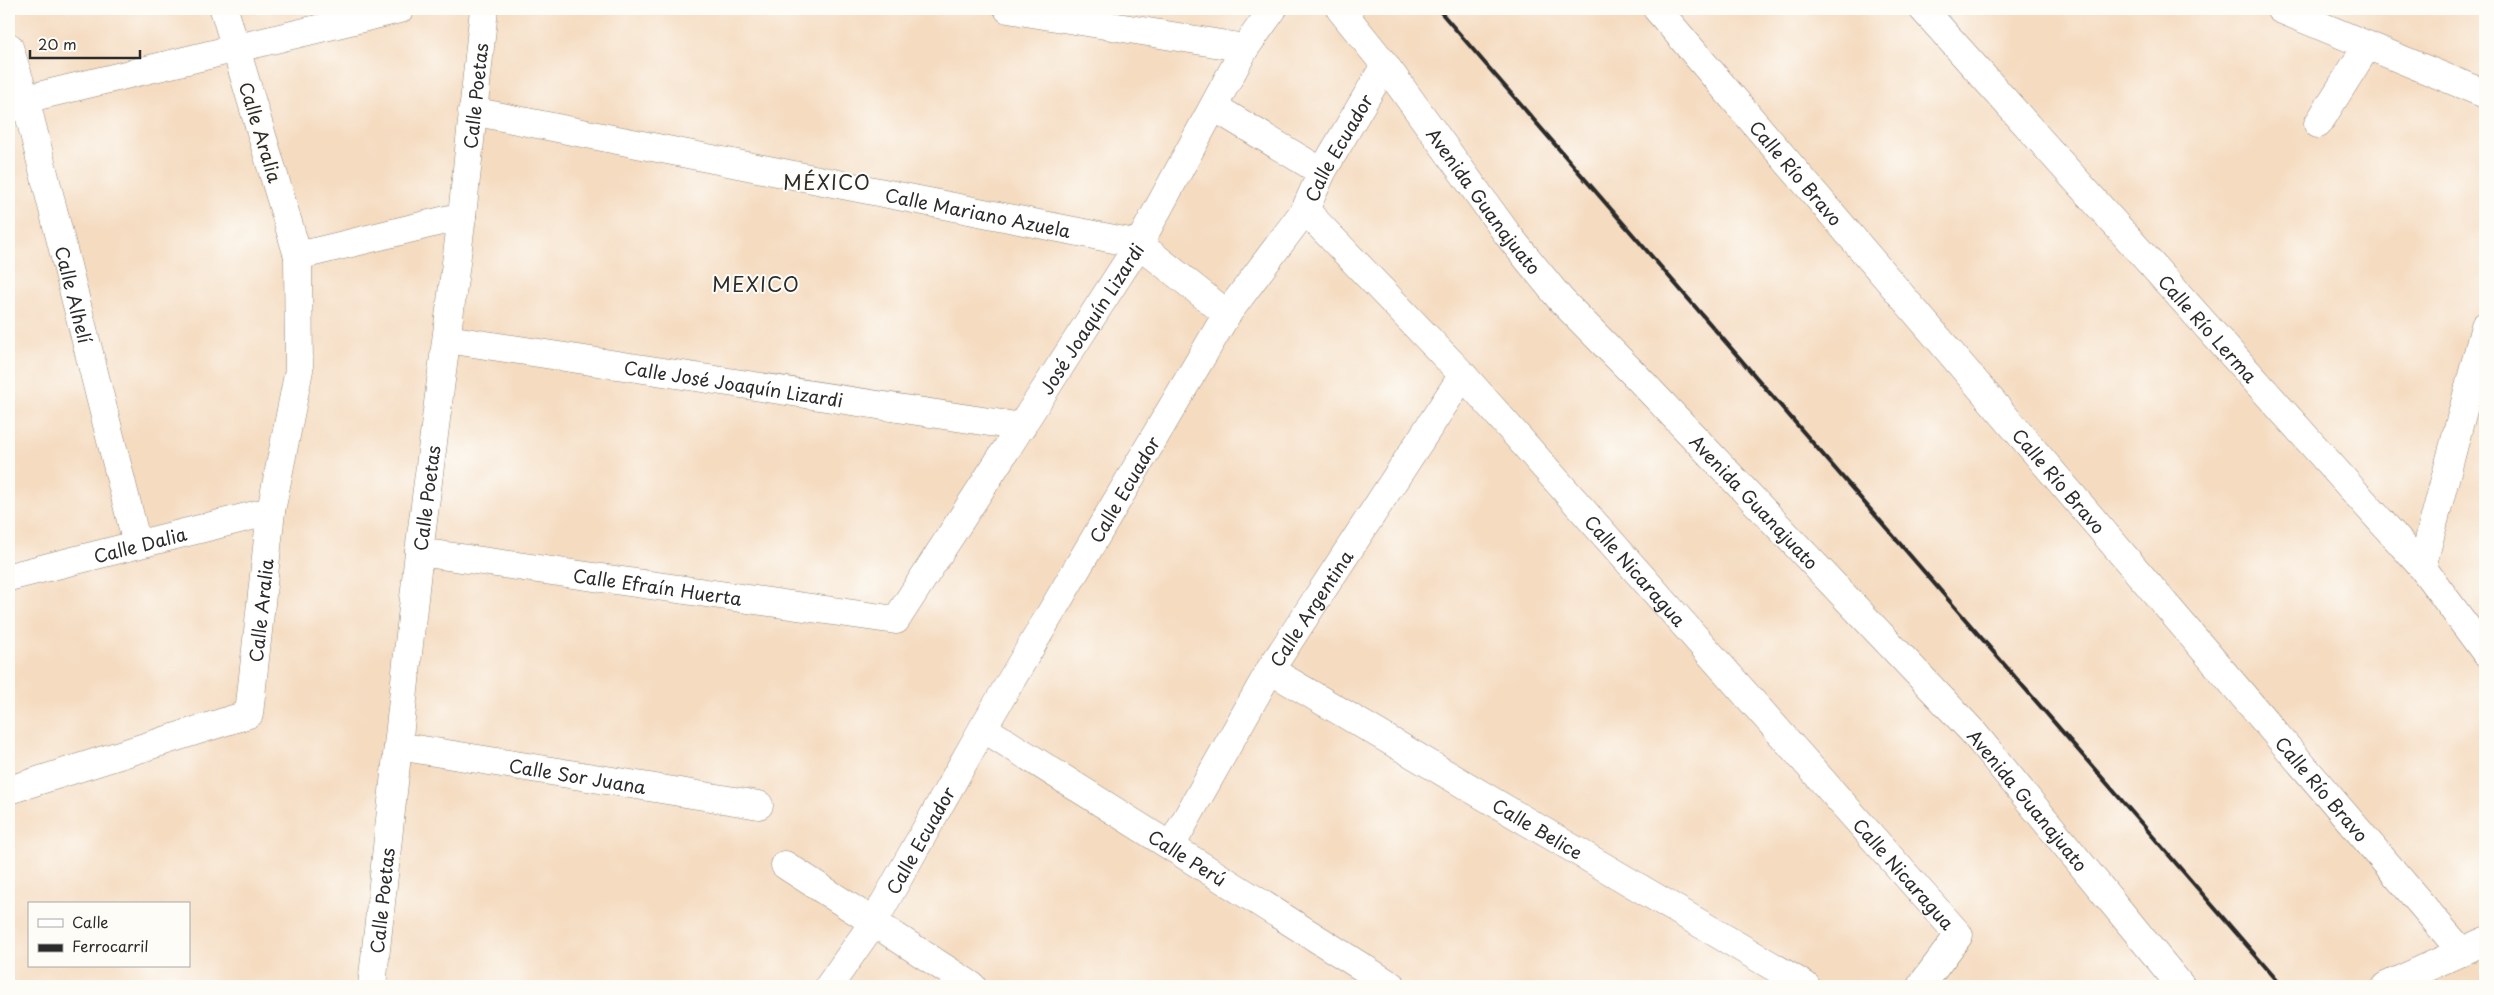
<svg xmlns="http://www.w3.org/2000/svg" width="2494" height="995" font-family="'Playpen Sans',sans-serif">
  <rect width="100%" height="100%" fill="#fdfcf7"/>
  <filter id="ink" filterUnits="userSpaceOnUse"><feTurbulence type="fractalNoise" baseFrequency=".02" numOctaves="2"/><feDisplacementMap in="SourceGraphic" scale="10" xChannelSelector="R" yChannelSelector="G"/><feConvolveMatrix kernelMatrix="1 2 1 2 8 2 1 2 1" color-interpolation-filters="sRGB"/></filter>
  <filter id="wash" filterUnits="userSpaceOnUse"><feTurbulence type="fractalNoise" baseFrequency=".0096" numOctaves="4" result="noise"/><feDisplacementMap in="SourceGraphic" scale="20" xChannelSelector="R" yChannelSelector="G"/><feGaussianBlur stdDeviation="1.12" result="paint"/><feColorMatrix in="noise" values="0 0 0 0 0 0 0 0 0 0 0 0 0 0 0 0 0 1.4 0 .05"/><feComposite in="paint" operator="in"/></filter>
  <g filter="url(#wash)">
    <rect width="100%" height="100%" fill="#f5dcc1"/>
  </g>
  <g filter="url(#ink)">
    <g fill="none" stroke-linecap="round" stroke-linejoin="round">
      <defs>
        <g id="minor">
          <path d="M1008 9 1245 48"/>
          <path id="s1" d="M1340 9 1385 65 1508 235 1561 300 1638 378 1972 731 2181 986"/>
          <path id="s2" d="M1657 9 2462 952"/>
          <path id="s3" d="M1923 9 2422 567 2485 652"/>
          <path d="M2280 9 2485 94"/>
          <path id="s4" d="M9 47 25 98 137 544"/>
          <path d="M9 103 400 9"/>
          <path d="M1214 107 1322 172"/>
          <path id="s5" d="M472 111 1139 244 1227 314"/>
          <path d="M2318 124 2367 46"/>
          <path id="s6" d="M1305 210 1463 375 1959 935 1921 986"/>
          <path d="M298 256 462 216"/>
          <path id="s7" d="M447 339 1022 427"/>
          <path id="s8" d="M419 552 896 620 1139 244 1245 48 1273 9"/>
          <path d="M2422 567 2485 326"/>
          <path id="s9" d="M9 577 271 511"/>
          <path id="s10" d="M1270 670 1806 986"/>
          <path id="s11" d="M983 728 1392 986"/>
          <path id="s12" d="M398 746 759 805"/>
          <path id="s13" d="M9 790 249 714 271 511 299 370 298 256 224 9"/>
          <path id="s14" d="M1171 846 1270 670 1463 375"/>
          <path d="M785 865 972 986"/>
          <path id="s15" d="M829 986 873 923 983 728 1227 314 1305 210 1322 172 1385 65"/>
          <path d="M2386 986 2485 941"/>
        </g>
        <g id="tertiary">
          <path id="s16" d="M372 986 419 552 462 216 484 9"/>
        </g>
      </defs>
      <!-- minor casing -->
      <use href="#minor" stroke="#908476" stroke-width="29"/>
      <!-- tertiary casing -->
      <use href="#tertiary" stroke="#908476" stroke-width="29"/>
      <!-- minor -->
      <use href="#minor" stroke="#fff" stroke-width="28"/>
      <!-- tertiary -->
      <use href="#tertiary" stroke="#fff" stroke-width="28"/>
      <!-- rail -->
      <path stroke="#2b2b2b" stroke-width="4" d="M1438 9 2282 986"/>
    </g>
  </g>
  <g text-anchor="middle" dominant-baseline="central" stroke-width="4" stroke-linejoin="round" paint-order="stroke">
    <!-- street labels -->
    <g font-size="18" fill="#2b2b2b" stroke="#fdfcf7">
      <text stroke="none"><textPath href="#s16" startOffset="896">Calle Poetas</textPath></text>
      <text transform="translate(261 132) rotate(73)">Calle Aralia</text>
      <text stroke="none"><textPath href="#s15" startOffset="982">Calle Ecuador</textPath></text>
      <text stroke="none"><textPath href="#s2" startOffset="215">Calle Río Bravo</textPath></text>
      <text stroke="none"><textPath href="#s1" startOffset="240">Avenida Guanajuato</textPath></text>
      <text stroke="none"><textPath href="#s5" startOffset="516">Calle Mariano Azuela</textPath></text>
      <text stroke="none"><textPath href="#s4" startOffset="256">Calle Alhelí</textPath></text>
      <text stroke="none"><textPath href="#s8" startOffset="841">José Joaquín Lizardi</textPath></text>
      <text stroke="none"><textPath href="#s3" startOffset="428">Calle Río Lerma</textPath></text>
      <text stroke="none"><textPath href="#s7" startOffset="290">Calle José Joaquín Lizardi</textPath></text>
      <text stroke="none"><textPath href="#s2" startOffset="620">Calle Río Bravo</textPath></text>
      <text stroke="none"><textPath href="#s15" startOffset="578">Calle Ecuador</textPath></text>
      <text stroke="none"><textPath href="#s16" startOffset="491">Calle Poetas</textPath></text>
      <text stroke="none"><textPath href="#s1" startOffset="645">Avenida Guanajuato</textPath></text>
      <text stroke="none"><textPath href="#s9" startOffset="135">Calle Dalia</textPath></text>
      <text stroke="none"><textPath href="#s6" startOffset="489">Calle Nicaragua</textPath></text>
      <text stroke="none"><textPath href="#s8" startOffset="241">Calle Efraín Huerta</textPath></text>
      <text stroke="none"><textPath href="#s14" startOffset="276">Calle Argentina</textPath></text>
      <text stroke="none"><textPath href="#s13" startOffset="356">Calle Aralia</textPath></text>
      <text stroke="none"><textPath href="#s12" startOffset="182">Calle Sor Juana</textPath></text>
      <text stroke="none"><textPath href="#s2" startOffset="1025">Calle Río Bravo</textPath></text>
      <text stroke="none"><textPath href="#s1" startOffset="1050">Avenida Guanajuato</textPath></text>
      <text stroke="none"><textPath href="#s10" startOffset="311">Calle Belice</textPath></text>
      <text stroke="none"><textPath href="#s15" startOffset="172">Calle Ecuador</textPath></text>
      <text stroke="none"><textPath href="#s11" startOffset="242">Calle Perú</textPath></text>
      <text stroke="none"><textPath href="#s6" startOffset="894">Calle Nicaragua</textPath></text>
      <text stroke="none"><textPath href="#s16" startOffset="86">Calle Poetas</textPath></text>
    </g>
    <!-- quarter labels -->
    <g font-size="20" letter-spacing="1" fill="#2b2b2b" stroke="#fdfcf7">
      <text x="827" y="182">MÉXICO</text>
      <text x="756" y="284">MEXICO</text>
    </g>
  </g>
  <!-- margin -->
  <rect width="2494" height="995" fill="none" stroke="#fdfcf7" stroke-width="30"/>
  <!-- legend -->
  <rect x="28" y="902" width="162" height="65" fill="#fdfcf7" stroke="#a9a8a5"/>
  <rect x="38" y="919" width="25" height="8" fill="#ffffff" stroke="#a9a8a5"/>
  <text x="72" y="928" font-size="15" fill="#2b2b2b">Calle</text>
  <rect x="38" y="944" width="25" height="8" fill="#2b2b2b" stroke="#a9a8a5"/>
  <text x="72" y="952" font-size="15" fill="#2b2b2b">Ferrocarril</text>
  <!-- scale -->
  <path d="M30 50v8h110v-8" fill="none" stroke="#2b2b2b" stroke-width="2.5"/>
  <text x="38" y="50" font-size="15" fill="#2b2b2b" stroke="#fdfcf7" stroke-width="4" paint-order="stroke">20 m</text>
</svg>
